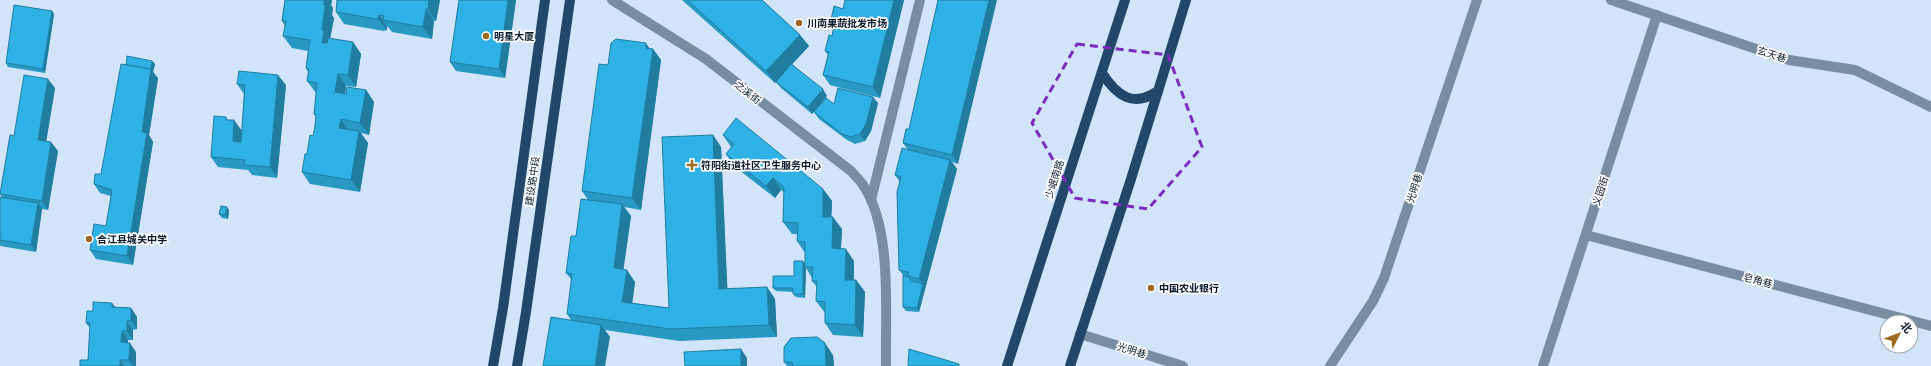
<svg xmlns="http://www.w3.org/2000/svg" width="1931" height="366" font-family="Inter,'Noto Sans SC',sans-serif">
  <rect width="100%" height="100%" fill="#d1e4f9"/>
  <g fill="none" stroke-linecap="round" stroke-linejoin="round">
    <!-- minor -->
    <g stroke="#798da2" stroke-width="10">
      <path d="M612 0 706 59 851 171C855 176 860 180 863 185 893 229 885 314 886 366"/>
      <path d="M1611 0 1789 60 1855 70 1931 107"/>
      <path d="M871 200 920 0"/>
      <path d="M1586 235 1931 326"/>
      <path d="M1080 334 1183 366"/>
      <path d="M1330 366 1373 301 1384 278 1477 0"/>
      <path d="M1543 366 1657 15"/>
    </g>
    <!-- major -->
    <g stroke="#23476a" stroke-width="10">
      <path d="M1102 73C1117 96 1133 108 1158 91"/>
      <path d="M493 366 503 308 545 0"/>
      <path d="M517 366 526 312 570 0"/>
      <path d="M1007 366 1125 0"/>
      <path d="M1070 366 1131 179 1186 0"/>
    </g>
  </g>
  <!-- wall -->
  <g fill="#2899c5">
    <path d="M285 0H332L331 5 333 8 332 15 334 18 330 39 353 42 361 54 356 87 346 86 345 94 366 90 374 102 369 135 361 133 368 143 360 192 310 184 302 172 307 154 313 136 316 117 314 114 316 93 307 81 308 72 306 68 308 51 292 48 283 36 285 26 282 21Z"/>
    <path d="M440 0 436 21H434L432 39 392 32 388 27H387V30L384 31 344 24 336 12Z"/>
    <path d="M459 0H516L505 78 456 71 450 62Z"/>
    <path d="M682 0H762L800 35 809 46 792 64 827 96 812 114 781 88 776 82 780 77 775 83Z"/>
    <path d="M845 0H904L880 98 830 85 823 75 828 55 825 51 832 36 834 25 831 20 843 9Z"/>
    <path d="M938 0 958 164 952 162 957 169 919 312 906 311 903 307V275L899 270 900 182 895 175 908 150 903 143 909 129Z"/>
    <path d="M52 11 54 14 45 73 8 67 6 63Z"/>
    <path d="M650 48 653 49 661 60 641 210 624 207 631 216 623 269 635 282 632 303 669 308 713 135 721 147 727 289 767 287 775 299 777 337 679 341 605 330 610 337 571 320 567 314 572 280 566 273 576 236 588 200 582 191 608 65Z"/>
    <path d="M152 61 155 64 153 72 158 78 149 135 153 142 133 265 96 259 90 250 106 226 111 196 100 193 94 184 101 174 126 65Z"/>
    <path d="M237 84 286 85 277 178 252 175 248 170 218 167 211 157 226 117 228 120 242 131 241 142 244 94Z"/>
    <path d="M55 88 46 141 58 151 48 210 42 209 36 252 0 246V197H2L0 194 14 136Z"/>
    <path d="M878 103 871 131 865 141 855 144 847 140 819 119 814 112 834 104Z"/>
    <path d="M723 135 823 189 832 201 831 217 842 229 841 249 854 261V280H856L865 292 863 337 833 335 825 323V313L816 301 817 287 812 281V278L806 268 805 298 796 297 793 294V292L776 291 773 288 794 276 805 264V253L797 241V234H792L783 222 784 192 781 190 775 198 734 166 726 154 731 147Z"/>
    <path d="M229 210 228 219 222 218 219 214Z"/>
    <path d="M115 307 131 308 137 317V329L133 330V340H128V343L136 352V366H80L88 360 90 328 86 323 93 311Z"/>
    <path d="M833 355 834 366H787L784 362Z"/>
  </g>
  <!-- shaded-wall -->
  <g fill="#207da0">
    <path d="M324 0H332L331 5 333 8 332 15 334 18 330 39 331 54 322 43V30Z"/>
    <path d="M429 0H440L436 21 428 9Z"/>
    <path d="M508 0H516L505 78 499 69Z"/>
    <path d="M894 0H904L880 98 873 87Z"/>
    <path d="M989 0H997L958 164 952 155Z"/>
    <path d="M426 9 434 21 432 39 423 27Z"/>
    <path d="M52 11 54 14 45 73 43 69Z"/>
    <path d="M379 15 387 27V30L378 19Z"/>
    <path d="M800 35 809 46 775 83 766 71Z"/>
    <path d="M353 42 361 54 356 87 348 75Z"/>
    <path d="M646 43 652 52 653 49 661 60 641 210 632 198Z"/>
    <path d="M152 61 155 64 153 72 158 78 149 135 153 142 133 265 127 256 142 132Z"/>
    <path d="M338 74 346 86 344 104 335 92Z"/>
    <path d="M278 75 286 85 277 178 270 167Z"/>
    <path d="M48 79 55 88 45 149 38 140Z"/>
    <path d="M823 89 827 96 812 114 808 107Z"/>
    <path d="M366 90 374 102 369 135 360 123Z"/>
    <path d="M873 97 878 103 871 131 865 141 860 134Z"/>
    <path d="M341 119 349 131 339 128Z"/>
    <path d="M234 120 242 131 240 152 233 141Z"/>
    <path d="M359 131 368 143 360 192 351 180Z"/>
    <path d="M713 135 721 147 728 301 719 289Z"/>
    <path d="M51 142 58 151 48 210 42 201Z"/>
    <path d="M950 160 957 169 919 312 917 308 923 284 919 279Z"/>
    <path d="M773 178 781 190 775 198 766 186Z"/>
    <path d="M823 189 832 201 831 228 823 217Z"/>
    <path d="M38 203 42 209 36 252 31 245Z"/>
    <path d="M622 204 631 216 622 280 614 268Z"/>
    <path d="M227 207 229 210 228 219 225 215Z"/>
    <path d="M833 217 842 229 840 260 832 248Z"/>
    <path d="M846 249 854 261 853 291 845 280Z"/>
    <path d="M803 261 806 265 805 267 806 268 805 298 803 294Z"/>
    <path d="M627 270 635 282 631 313 622 302Z"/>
    <path d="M856 280 865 292 863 337 855 325Z"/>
    <path d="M767 287 775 299 777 337 769 325Z"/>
    <path d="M112 303 119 312 112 307Z"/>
    <path d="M131 308 137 317V329L131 320Z"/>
    <path d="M127 321 133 330V340L127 331Z"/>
    <path d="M601 325 610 337 605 366H595Z"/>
    <path d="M122 331 128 340V351L121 342Z"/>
    <path d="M130 343 136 352V366H133L129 360Z"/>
    <path d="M825 343 833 355 834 366H826Z"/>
    <path d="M741 349 747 358V366H741Z"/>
    <path d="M120 360 124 366H120Z"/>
  </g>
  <!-- building -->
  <g fill="#2eb2e5" stroke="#207da0">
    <path d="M285 0H324V5L325 6 322 30 324 31 322 43H327L328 38 353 42 348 75 338 74 335 92 346 94 347 87 366 90 360 123 341 119 339 128 359 131 351 180 302 172 305 154H307L310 135 313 136 315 127 316 115 314 114 317 83 307 81 309 69 306 68 310 40 283 36 286 21H282Z"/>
    <path d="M337 0H429L428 9H426L423 27 383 20 384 16 379 15 378 19H376L336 12Z"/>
    <path d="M459 0H508L499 69 450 62Z"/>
    <path d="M687 0H762L800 35 766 71Z"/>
    <path d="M845 0H894L873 87 823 75 829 52 825 51 829 35 832 36 835 21 831 20 834 6 843 9Z"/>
    <path d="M938 0H989L952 155 903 143 906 129H909Z"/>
    <path d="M14 5 52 11 43 69 6 63Z"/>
    <path d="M616 39 646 43V48L653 49 632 198 582 191 599 64 608 65 611 43Z"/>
    <path d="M127 56 152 61 151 69 126 65Z"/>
    <path d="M121 64 151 69 142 132 147 133 127 256 90 250 94 224 106 226 112 190 94 184 95 174H101Z"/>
    <path d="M791 64 823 89 808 107 776 82Z"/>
    <path d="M239 71 278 75 270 167 244 165 245 160 211 157 214 116 226 117V120H234L233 141 241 142 245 85 237 84Z"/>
    <path d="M24 75 48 79 38 140 51 142 42 201 0 194 10 135 14 136Z"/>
    <path d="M838 88 873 97 866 124 860 134 851 137 842 134 814 112 826 98 834 104Z"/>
    <path d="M736 118 823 189V217H833L832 248 846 249 845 280H856L855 325 825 323V302L816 301 817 281H812L813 267H805V242L797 241 798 223 783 222 784 187 773 178 766 186 726 154 734 144 723 135Z"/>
    <path d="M713 135 719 289 767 287 769 325 670 329 567 314 572 274 566 273 571 236H576L581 199 622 204 614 268 627 270 622 302 669 308 662 137Z"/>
    <path d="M902 148 950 160 919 279 908 276V272L899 270 897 192 901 177 895 175Z"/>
    <path d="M0 197 38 203 31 245 0 240Z"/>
    <path d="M221 206 227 207 225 215 219 214Z"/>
    <path d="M794 261H803V294H793V288H773V276H794Z"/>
    <path d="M903 275 908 277 912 281 923 284 917 308 903 307Z"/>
    <path d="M93 302 112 303V307L131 308V320L127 321V331H122L121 342 130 343 129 360H120V366H80V360H88L90 323H86L87 311H93Z"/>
    <path d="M551 317 601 325 595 366H543Z"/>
    <path d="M817 337 825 343 826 366H793L792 362H784V347L791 338Z"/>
    <path d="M741 349V366H685L684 352Z"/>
    <path d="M909 349 959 364V366H908Z"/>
  </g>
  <!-- marked area -->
  <path fill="none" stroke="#7b2cbf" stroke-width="3" stroke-dasharray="8 5" stroke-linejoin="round" d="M1077 44 1168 55 1202 147 1148 209 1075 198 1032 123Z"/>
  <!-- markers -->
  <g fill="#9e6921" stroke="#fff" stroke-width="1.5">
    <circle cx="799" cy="23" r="4"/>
    <circle cx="486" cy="36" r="4"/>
    <path d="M690 159h4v4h4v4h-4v4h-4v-4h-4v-4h4z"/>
    <circle cx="89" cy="239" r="4"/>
    <circle cx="1151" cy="288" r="4"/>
  </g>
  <g text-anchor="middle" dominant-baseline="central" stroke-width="3.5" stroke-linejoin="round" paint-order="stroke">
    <!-- poi labels -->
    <g font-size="10" font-weight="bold" fill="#07192b" stroke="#fff" text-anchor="start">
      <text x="807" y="23">川南果蔬批发市场</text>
      <text x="494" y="36">明星大厦</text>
      <text x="701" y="165">符阳街道社区卫生服务中心</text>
      <text x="97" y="239">合江县城关中学</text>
      <text x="1159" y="288">中国农业银行</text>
    </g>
    <!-- street labels -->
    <g font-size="10" fill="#07192b" stroke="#fff">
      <text transform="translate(1772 54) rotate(18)">玄天巷</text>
      <text transform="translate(748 92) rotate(38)">之溪街</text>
      <text transform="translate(1054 179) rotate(-72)">少岷南路</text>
      <text transform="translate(532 181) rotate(-82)">建设路中段</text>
      <text transform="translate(1414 188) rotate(-72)">光明巷</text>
      <text transform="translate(1600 191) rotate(-72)">义园街</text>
      <text transform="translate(1758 280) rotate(15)">皂角巷</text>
      <text transform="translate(1132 350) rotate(17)">光明巷</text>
    </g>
  </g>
  <!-- north arrow -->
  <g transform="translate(1899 334) rotate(48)"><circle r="19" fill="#ffffff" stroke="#9ca3aa"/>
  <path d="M0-3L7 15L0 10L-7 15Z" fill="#9e6921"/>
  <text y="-6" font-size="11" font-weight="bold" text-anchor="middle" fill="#07192b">北</text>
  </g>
</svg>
